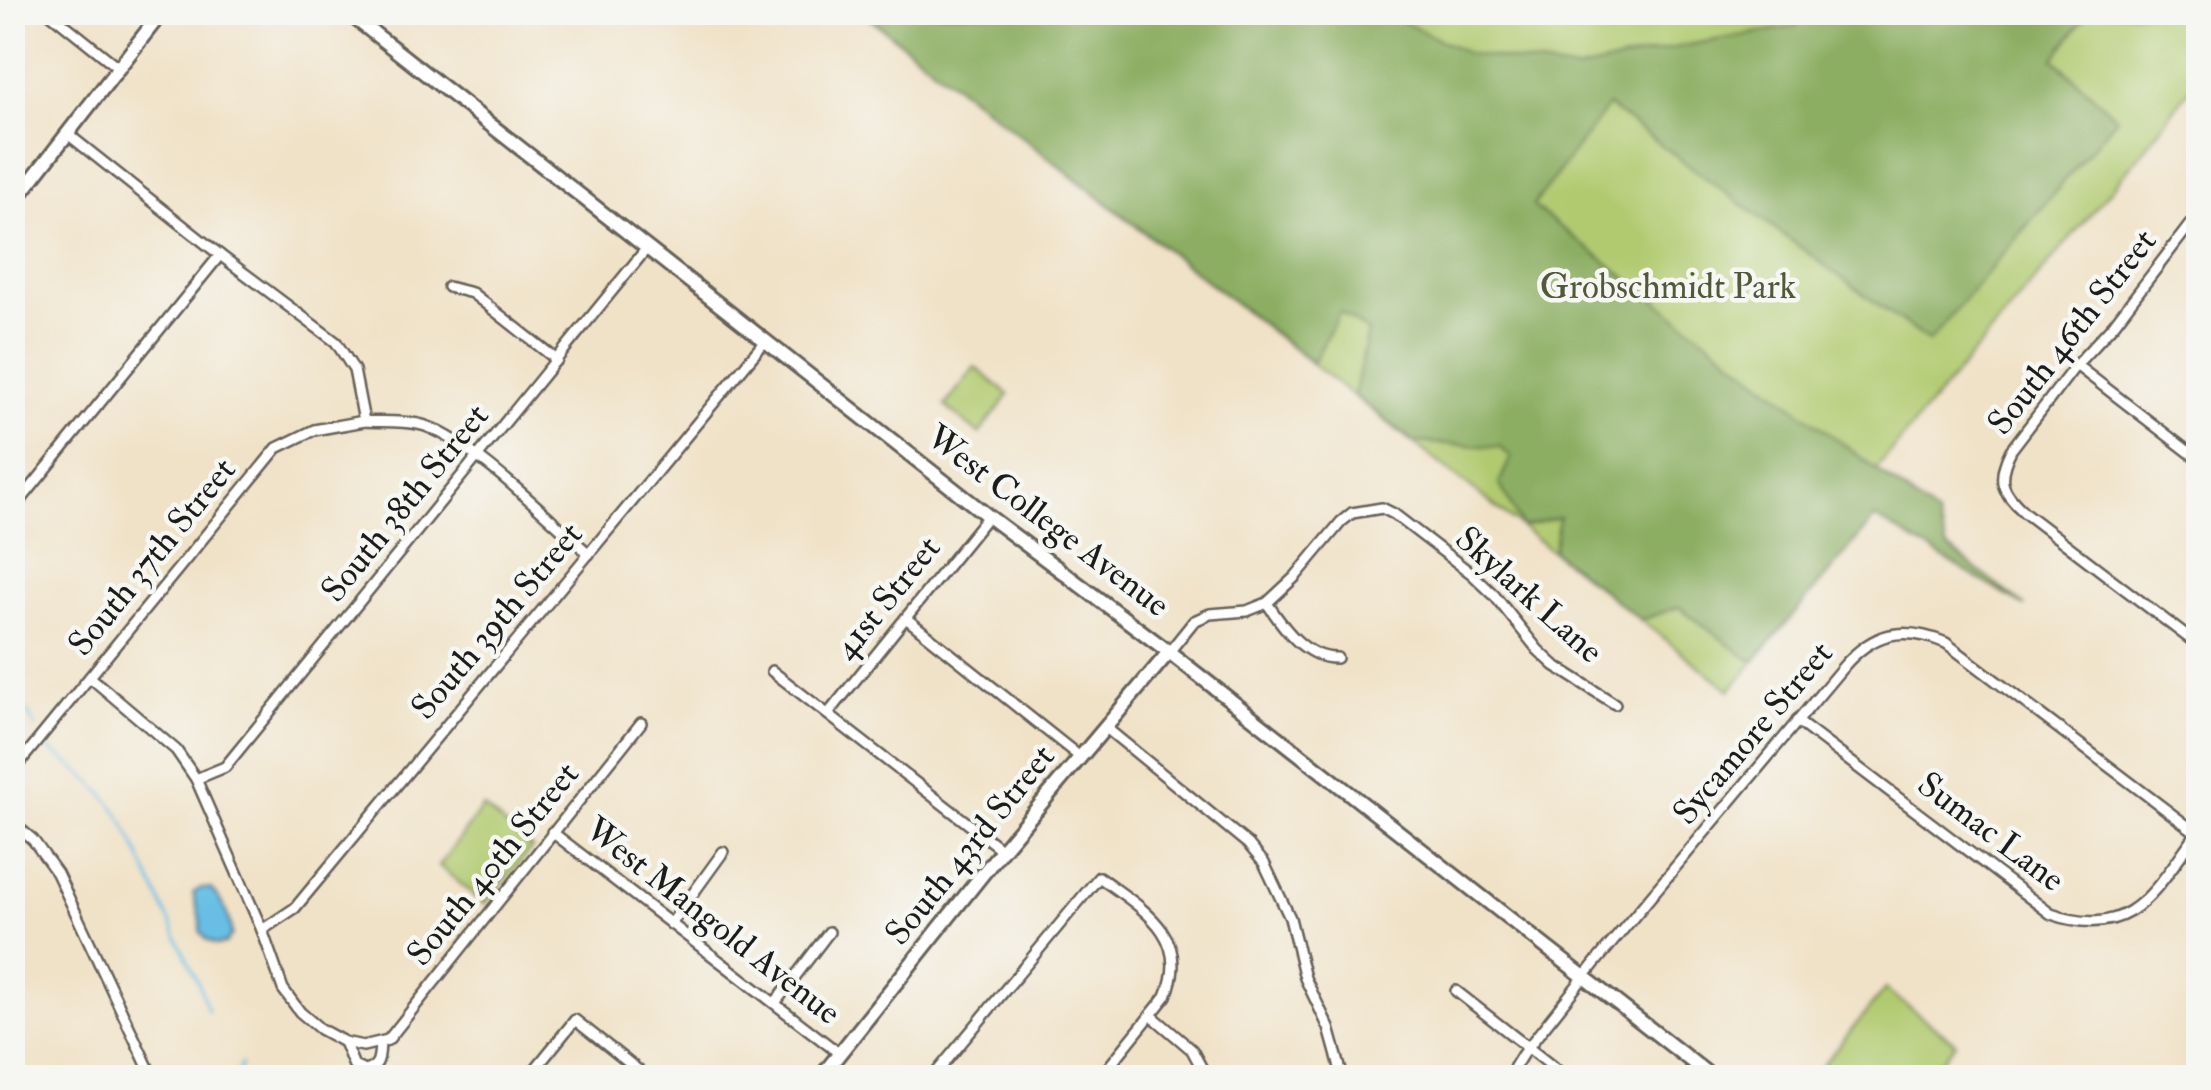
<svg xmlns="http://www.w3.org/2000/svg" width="2211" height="1090" font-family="'IM FELL Double Pica',serif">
  <rect width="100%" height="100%" fill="#f6f6f2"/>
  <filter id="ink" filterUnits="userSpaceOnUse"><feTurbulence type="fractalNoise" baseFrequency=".01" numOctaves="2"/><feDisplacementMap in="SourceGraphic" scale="20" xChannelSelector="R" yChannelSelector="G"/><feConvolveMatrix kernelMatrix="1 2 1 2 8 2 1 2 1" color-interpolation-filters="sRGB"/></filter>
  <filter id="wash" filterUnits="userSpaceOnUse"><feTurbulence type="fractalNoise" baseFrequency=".0048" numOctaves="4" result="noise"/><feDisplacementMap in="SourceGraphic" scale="40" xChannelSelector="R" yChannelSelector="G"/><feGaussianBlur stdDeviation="2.25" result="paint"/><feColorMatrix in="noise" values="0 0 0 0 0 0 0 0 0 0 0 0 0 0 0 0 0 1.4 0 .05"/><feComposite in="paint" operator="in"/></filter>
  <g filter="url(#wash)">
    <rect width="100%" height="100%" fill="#f0e2c7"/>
    <!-- green -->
    <g fill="#b1ca6f" stroke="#667346" stroke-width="2.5">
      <path d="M2192 12 2198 18V77L2145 149 1862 486 1875 518 1730 690 863 13Z"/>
      <path d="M975 367 1009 395 979 434 945 406Z"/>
      <path d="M483 807 532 848 485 904 439 866Z"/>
      <path d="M1885 989 1956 1043 1928 1077H1836L1822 1066Z"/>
    </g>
    <!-- forest -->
    <path fill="#8cae62" stroke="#54653f" stroke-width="2.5" d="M863 13H1385L1467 53 1576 71 1682 46 1796 26 1803 13H2088L2054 59 2117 118 1929 342 1608 106 1533 206 1937 516 1947 547 2026 607 1875 518 1755 660 1747 658 1679 607 1641 620 1553 551 1559 517 1522 527 1499 483 1511 457 1500 447 1414 442 1354 395 1368 332 1340 312 1313 363Z"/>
    <!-- water -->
    <path fill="#68bee5" stroke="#426d80" stroke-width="2.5" d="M201 888 211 889C224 903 229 916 232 935L225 944 216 945 206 939 200 931 201 922 193 893Z"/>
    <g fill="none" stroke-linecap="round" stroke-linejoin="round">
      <!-- stream -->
      <g stroke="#68bee5" stroke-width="2.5">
        <path d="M12 701 28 713 36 728"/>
        <path d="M48 748C79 770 106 791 125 824L200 987 208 1011"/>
        <path d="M236 1078 241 1064"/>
      </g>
    </g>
  </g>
  <g filter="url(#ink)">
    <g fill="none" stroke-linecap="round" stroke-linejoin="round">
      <defs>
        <g id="street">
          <path d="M49 12 119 68"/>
          <path d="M69 135 220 255 336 342 354 370 364 421C381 422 401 421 418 424 462 432 552 521 589 554"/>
          <path d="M2198 214 2114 324 2076 365 2011 450C1996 480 2001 491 2025 513L2198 645"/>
          <path d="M448 287 472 293 557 360"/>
          <path d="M2076 365 2198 459"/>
          <path d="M12 511 220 255"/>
          <path d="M1267 603C1283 627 1305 659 1337 658"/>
          <path d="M907 619 1080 757"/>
          <path d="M1169 652 1194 621 1210 614 1247 611 1267 603 1295 577 1341 522 1352 513 1382 508 1394 514 1472 574 1494 595 1538 650 1554 665 1615 704"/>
          <path d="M772 671 1002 850"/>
          <path d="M90 677 176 750 196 779 262 930 283 989 300 1012 320 1029 344 1042 363 1046 388 1040 641 723"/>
          <path d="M828 714 988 516"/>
          <path d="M1797 721 2051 914C2133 942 2154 890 2197 833"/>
          <path d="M1105 727 1248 844 1264 863 1290 918 1305 978 1329 1028 1343 1078"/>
          <path d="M12 772 277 448 314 430 364 421"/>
          <path d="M196 779 225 767 647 248"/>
          <path d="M12 822 33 840 57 873 153 1078"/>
          <path d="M552 832 840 1054"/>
          <path d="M671 924 723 852"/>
          <path d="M262 930 295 908 766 340"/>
          <path d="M1456 991 1567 1078"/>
          <path d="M775 1003 829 932"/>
          <path d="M1151 1015 1192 1050 1207 1078"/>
          <path d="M2198 1028 2196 1033 2198 1045"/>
          <path d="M344 1042 354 1066 364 1071C380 1067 379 1058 380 1043"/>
          <path d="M528 1078 575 1020 648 1078"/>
          <path d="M932 1078 1099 877C1141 908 1192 935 1166 996L1100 1078"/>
          <path d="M1508 1078 1522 1055 1595 963 1843 667C1873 632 1903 625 1946 643L2198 834"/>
        </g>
        <g id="secondary">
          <path d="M347 12 988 516 1169 652 1713 1078"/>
          <path d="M12 205 162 12"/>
          <path d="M820 1078 1002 850 1169 652"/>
        </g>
      </defs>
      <!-- street casing -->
      <use href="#street" stroke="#666158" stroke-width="14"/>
      <!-- secondary casing -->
      <use href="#secondary" stroke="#666158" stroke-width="18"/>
      <!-- street -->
      <use href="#street" stroke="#fff" stroke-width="9"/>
      <!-- secondary -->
      <use href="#secondary" stroke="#fff" stroke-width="12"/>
    </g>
  </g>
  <g text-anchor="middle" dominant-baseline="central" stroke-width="9" stroke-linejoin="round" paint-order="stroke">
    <!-- park labels -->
    <g font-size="35" fill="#505939" stroke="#f6f6f2">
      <text x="1668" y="287">Grobschmidt Park</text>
    </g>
    <!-- street labels -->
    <g font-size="35" fill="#1c1c1c" stroke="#f6f6f2">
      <text transform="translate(2072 332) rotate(-52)">South 46th Street</text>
      <text transform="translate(405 503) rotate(-51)">South 38th Street</text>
      <text transform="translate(1048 521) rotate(37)">West College Avenue</text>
      <text transform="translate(152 557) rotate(-51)">South 37th Street</text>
      <text transform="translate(1529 595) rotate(42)">Skylark Lane</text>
      <text transform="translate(887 598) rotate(-51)">41st Street</text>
      <text transform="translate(497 621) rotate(-50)">South 39th Street</text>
      <text transform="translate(1753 733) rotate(-50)">Sycamore Street</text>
      <text transform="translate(1991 832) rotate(37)">Sumac Lane</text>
      <text transform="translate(970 845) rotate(-51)">South 43rd Street</text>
      <text transform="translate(493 864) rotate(-51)">South 40th Street</text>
      <text transform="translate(713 921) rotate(38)">West Mangold Avenue</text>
    </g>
  </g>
  <!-- margin -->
  <rect width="2211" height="1090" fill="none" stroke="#f6f6f2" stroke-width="50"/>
</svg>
